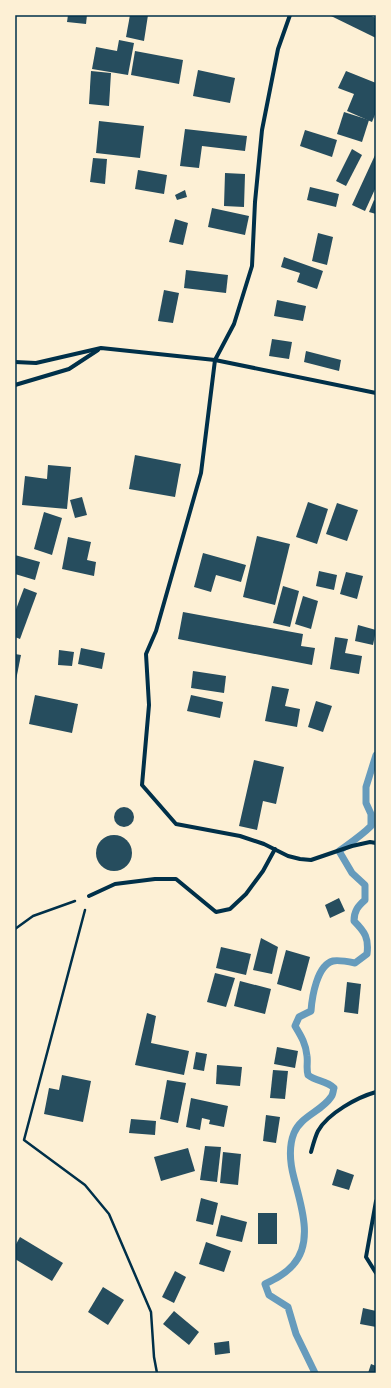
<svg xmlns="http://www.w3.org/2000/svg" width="391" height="1388" font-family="Raleway,sans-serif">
  <rect width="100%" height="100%" fill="#fdf0d5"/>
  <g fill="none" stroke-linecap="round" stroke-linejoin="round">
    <!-- stream -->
    <path stroke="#669bbc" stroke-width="7" d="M315 1373 296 1334 288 1307 269 1295 265 1284C275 1279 285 1274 293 1265 314 1242 301 1205 294 1178 290 1163 288 1148 294 1133 301 1116 322 1111 331 1097 333 1095 333 1091 334 1088 326 1080 317 1082 308 1075 306 1068 308 1063 307 1056 306 1044 301 1036 295 1026L299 1017 311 1011C312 997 317 965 333 961 337 960 350 962 355 963L367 954C369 938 365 932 354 921 354 911 358 906 365 900V885L352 873 339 851C350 843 361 836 371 826V814L366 803V787L376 755"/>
  </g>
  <!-- building -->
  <g fill="#264d5e">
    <path d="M68 15H87L86 24 67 22Z"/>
    <path d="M130 15H148L144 41 126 37Z"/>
    <path d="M329 15H369L376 18V38Z"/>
    <path d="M119 40 134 43 128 75 92 69 96 47 117 51Z"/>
    <path d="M135 51 183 60 179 84 131 75Z"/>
    <path d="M198 70 235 78 230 103 193 96Z"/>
    <path d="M91 71 111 73 109 106 89 104Z"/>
    <path d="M346 71 376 83V112L372 122 347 111 354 94 338 88Z"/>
    <path d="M344 112 369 120 362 142 337 134Z"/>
    <path d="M99 121 144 126 140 158 96 153Z"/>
    <path d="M185 129 247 136 245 151 202 146 199 168 180 166Z"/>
    <path d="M305 130 337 140 332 157 300 146Z"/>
    <path d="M352 149 362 155 346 186 336 181Z"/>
    <path d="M376 153V187L365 211 352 205Z"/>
    <path d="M93 158 107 159 105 184 90 182Z"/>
    <path d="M138 170 167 175 164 194 135 189Z"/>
    <path d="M225 173 245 174 244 207 224 206Z"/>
    <path d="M310 187 339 194 336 207 307 200Z"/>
    <path d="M185 190 187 197 177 200 175 195Z"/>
    <path d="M374 200 376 201V214L369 212Z"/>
    <path d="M212 208 249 216 245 235 208 227Z"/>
    <path d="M175 219 188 223 183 245 169 242Z"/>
    <path d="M318 233 333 237 327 265 312 261Z"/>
    <path d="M284 257 323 271 317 289 297 282 300 273 281 267Z"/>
    <path d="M186 270 228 275 226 293 184 288Z"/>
    <path d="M164 290 179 293 173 323 158 321Z"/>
    <path d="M277 300 306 306 303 321 274 316Z"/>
    <path d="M272 339 292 342 289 359 269 356Z"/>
    <path d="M306 351 341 360 339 371 304 362Z"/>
    <path d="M135 455 181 464 175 497 129 489Z"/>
    <path d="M48 465 71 467 67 509 22 505 25 476 47 479Z"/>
    <path d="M82 497 87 515 75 518 70 500Z"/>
    <path d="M308 502 328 509 317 544 296 537Z"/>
    <path d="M337 503 358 510 347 541 326 534Z"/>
    <path d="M44 512 62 518 52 555 34 549Z"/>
    <path d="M257 536 290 544 275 605 243 597Z"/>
    <path d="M68 537 91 542 87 560 96 562 94 576 62 569Z"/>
    <path d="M203 553 246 565 241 582 216 575 211 592 194 587Z"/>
    <path d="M15 555 40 562 35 580 15 574Z"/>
    <path d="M319 571 337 575 334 590 316 586Z"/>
    <path d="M346 572 363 576 357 599 340 594Z"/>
    <path d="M283 586 299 591 290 627 273 623Z"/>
    <path d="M24 588 37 593 20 639 15 637V612Z"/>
    <path d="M303 596 318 601 311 629 295 624Z"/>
    <path d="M183 612 303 634 301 646 315 648 312 665 178 639Z"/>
    <path d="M358 625 376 630 373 645 355 641Z"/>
    <path d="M335 637 348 639 345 653 362 656 359 674 330 669Z"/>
    <path d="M81 648 105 653 102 669 78 664Z"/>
    <path d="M59 650 74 652 72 666 58 665Z"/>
    <path d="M15 654 21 655 16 680H15Z"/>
    <path d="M193 671 226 676 224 693 191 688Z"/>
    <path d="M272 686 289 689 285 706 300 709 297 727 265 721Z"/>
    <path d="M35 695 78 704 72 733 29 724Z"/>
    <path d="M191 695 223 702 220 718 187 711Z"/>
    <path d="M316 701 332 706 323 732 308 727Z"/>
    <path d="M254 760 284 767 276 804 263 801 257 830 239 826Z"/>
    <circle cx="124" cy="817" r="10"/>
    <circle cx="114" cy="853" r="18"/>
    <path d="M339 898 345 911 330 918 325 905Z"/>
    <path d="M261 938 278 947 272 974 253 970Z"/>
    <path d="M221 947 251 954 246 975 216 968Z"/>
    <path d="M286 950 310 957 301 991 277 984Z"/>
    <path d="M215 973 235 978 226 1007 207 1002Z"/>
    <path d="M240 981 271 989 265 1014 234 1006Z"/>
    <path d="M347 982 361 984 358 1014 344 1012Z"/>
    <path d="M147 1013 156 1016 151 1043 189 1051 184 1075 135 1065Z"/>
    <path d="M277 1047 298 1051 295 1068 274 1064Z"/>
    <path d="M196 1052 207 1054 204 1071 193 1069Z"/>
    <path d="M217 1065 242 1067 240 1086 216 1084Z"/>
    <path d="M273 1070 288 1071 285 1099 270 1098Z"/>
    <path d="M62 1075 91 1081 83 1122 44 1114 49 1088 59 1090Z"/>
    <path d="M167 1080 186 1083 178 1123 160 1119Z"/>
    <path d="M191 1098 228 1106 224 1127 209 1124 210 1120 202 1118 200 1130 186 1127Z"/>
    <path d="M266 1115 280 1117 276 1143 263 1141Z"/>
    <path d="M131 1119 156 1121 155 1135 129 1133Z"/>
    <path d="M205 1146 221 1147 217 1182 200 1180Z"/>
    <path d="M188 1148 195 1171 161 1181 154 1157Z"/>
    <path d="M223 1152 241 1154 238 1185 220 1183Z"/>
    <path d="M337 1169 354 1175 349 1190 332 1185Z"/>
    <path d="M201 1198 218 1203 213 1225 196 1221Z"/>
    <rect x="258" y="1213" width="19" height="31"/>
    <path d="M221 1215 247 1222 242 1242 216 1236Z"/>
    <path d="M20 1237 63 1263 52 1281 15 1259V1246Z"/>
    <path d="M206 1242 231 1251 224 1272 199 1264Z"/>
    <path d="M175 1271 186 1277 174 1303 162 1297Z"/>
    <path d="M103 1287 124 1300 108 1325 88 1312Z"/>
    <path d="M363 1308 376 1311V1327L360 1324Z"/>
    <path d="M174 1311 199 1332 189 1345 163 1324Z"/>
    <path d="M229 1341 230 1353 215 1355 214 1343Z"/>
    <path d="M371 1364 376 1366V1373H368Z"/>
  </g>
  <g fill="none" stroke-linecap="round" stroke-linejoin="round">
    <!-- path -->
    <g stroke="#003049" stroke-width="2.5">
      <path d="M85 910 24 1140 85 1185 109 1214 151 1312 154 1357 157 1373"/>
      <path d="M15 929 33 916 75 901"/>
    </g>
    <!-- minor -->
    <g stroke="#003049" stroke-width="4">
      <path d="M290 15 278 49 262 130 255 202 252 266 234 324 215 360 201 473 156 631 146 654 149 705 142 785 176 824 240 836 264 844 288 856 300 859 311 860 352 846 370 842 376 843"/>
      <path d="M15 362 36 363 101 348 215 360 376 393"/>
      <path d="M15 385 69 369 98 350"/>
      <path d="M89 896 115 884 155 879H176L216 912 230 909 246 894 263 871 275 849"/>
      <path d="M311 1152C313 1145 315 1137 318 1131 328 1113 358 1097 376 1092"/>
      <path d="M376 1201 366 1257 376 1273"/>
    </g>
  </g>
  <!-- border -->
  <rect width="391" height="1388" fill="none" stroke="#fdf0d5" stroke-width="32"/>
  <rect x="16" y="16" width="359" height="1356" fill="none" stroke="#003049" stroke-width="1.5"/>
</svg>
